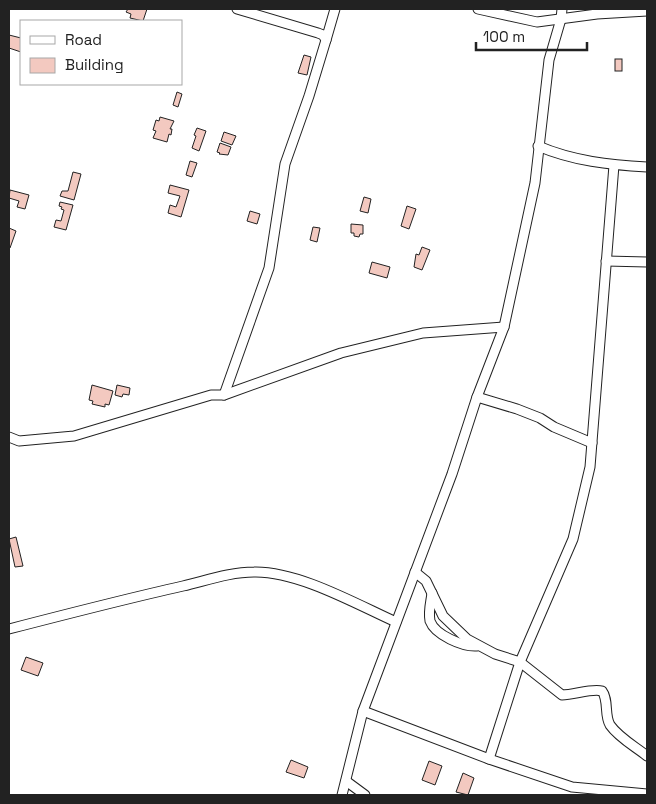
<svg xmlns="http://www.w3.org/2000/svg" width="656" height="804" font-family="'Space Grotesk',sans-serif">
  <rect width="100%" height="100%" fill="#fff"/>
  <!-- building -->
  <g fill="#f3c9c0" stroke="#222">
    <path d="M128 9H147L143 21 130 18 131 14 126 12Z"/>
    <path d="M9 35 21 38V52L9 48Z"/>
    <path d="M304 55 311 57 307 75 298 73Z"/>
    <rect x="615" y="59" width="7" height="12"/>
    <path d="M177 92 182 94 178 107 173 105Z"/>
    <path d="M160 117 174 121 170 129H172L171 135 169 134 167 142 153 138 156 131 153 130 156 120 159 121Z"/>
    <path d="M197 128 206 131 199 151 192 148 196 136 194 135Z"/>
    <path d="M224 132 236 136 232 145 221 141Z"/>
    <path d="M220 143 231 147 228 155 219 154 220 153 217 152Z"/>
    <path d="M190 161 197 163 192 177 186 175Z"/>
    <path d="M73 172 81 174 74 200 60 196 62 191H68Z"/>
    <path d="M170 185 189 190 181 217 168 213 170 205 176 207 180 196 168 193Z"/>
    <path d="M10 190 29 195 25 209 17 207 19 201 9 198Z"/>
    <path d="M364 197 371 199 368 213 360 211Z"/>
    <path d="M60 202 73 205 66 230 54 227 56 220 61 221 64 210 61 209 62 207 59 206Z"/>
    <path d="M407 206 416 209 409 229 401 226Z"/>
    <path d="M250 211 260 214 257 224 247 221Z"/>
    <path d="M351 224 363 225V234H360L359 237 354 236V233H351Z"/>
    <path d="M313 227 320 228 317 242 310 240Z"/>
    <path d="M9 228 16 231 10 248H9Z"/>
    <path d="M422 247 430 250 422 270 414 267 416 254 419 255Z"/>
    <path d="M372 262 390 267 387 278 369 273Z"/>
    <path d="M92 385 113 391 109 405 105 404V407L92 404 93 401 89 400Z"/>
    <path d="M117 385 130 388 129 395 123 394 122 397 115 395Z"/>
    <path d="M16 537 23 566 15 567 9 539Z"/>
    <path d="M26 657 43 663 38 676 21 670Z"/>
    <path d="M291 760 308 767 304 778 286 772Z"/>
    <path d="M429 761 442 766 435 785 422 780Z"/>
    <path d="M463 773 474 778 468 795 456 792Z"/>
  </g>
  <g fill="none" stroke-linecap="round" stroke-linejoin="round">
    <defs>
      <g id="minor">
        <path d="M478 9 537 22 597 14 647 11"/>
        <path d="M326 40 335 9"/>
        <path d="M538 146C573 161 610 165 647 167"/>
        <path d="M606 261 647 262"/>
        <path d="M224 395 269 268 285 164 309 96 326 40 323 35 318 33 237 9"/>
        <path d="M477 397 517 409 540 418 554 427 592 443"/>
        <path d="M9 437 19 441 74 436 211 395H224L341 353 423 333 504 327"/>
        <path d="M415 572 426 581 443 616 467 639 495 654 520 662 562 695C574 695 592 688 602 691 609 700 604 715 610 725 619 738 636 747 647 756"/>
        <path d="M432 593C431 602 428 611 430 621 435 635 463 647 477 646"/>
        <path d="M9 629C67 614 125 599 183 586 205 581 230 572 254 572 298 571 356 604 396 622"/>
        <path d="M363 711 489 759 572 787 647 794"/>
        <path d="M489 759 520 662 573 539 590 467 614 165"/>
        <path d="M346 781 365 795"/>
        <path d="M342 795 363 711 452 474 477 397 504 327 535 183 549 60 561 19 562 9"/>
      </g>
    </defs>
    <!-- minor casing -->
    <use href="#minor" stroke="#222" stroke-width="11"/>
    <!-- minor -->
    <use href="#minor" stroke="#fff" stroke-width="9"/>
  </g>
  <!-- border -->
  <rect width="656" height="804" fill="none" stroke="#222222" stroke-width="20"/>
  <!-- legend -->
  <rect x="20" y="20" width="162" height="65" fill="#ffffff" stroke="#a7a7a7"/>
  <rect x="30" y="36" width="25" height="8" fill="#ffffff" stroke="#a7a7a7"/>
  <text x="65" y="45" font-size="15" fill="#222222">Road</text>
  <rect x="30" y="58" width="25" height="15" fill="#f3c9c0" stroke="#a7a7a7"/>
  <text x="65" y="70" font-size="15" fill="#222222">Building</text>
  <!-- scale -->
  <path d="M476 42v8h111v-8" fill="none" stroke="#222222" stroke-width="2.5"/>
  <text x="483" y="42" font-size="15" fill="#222222" stroke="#ffffff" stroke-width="4" paint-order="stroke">100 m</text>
</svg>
